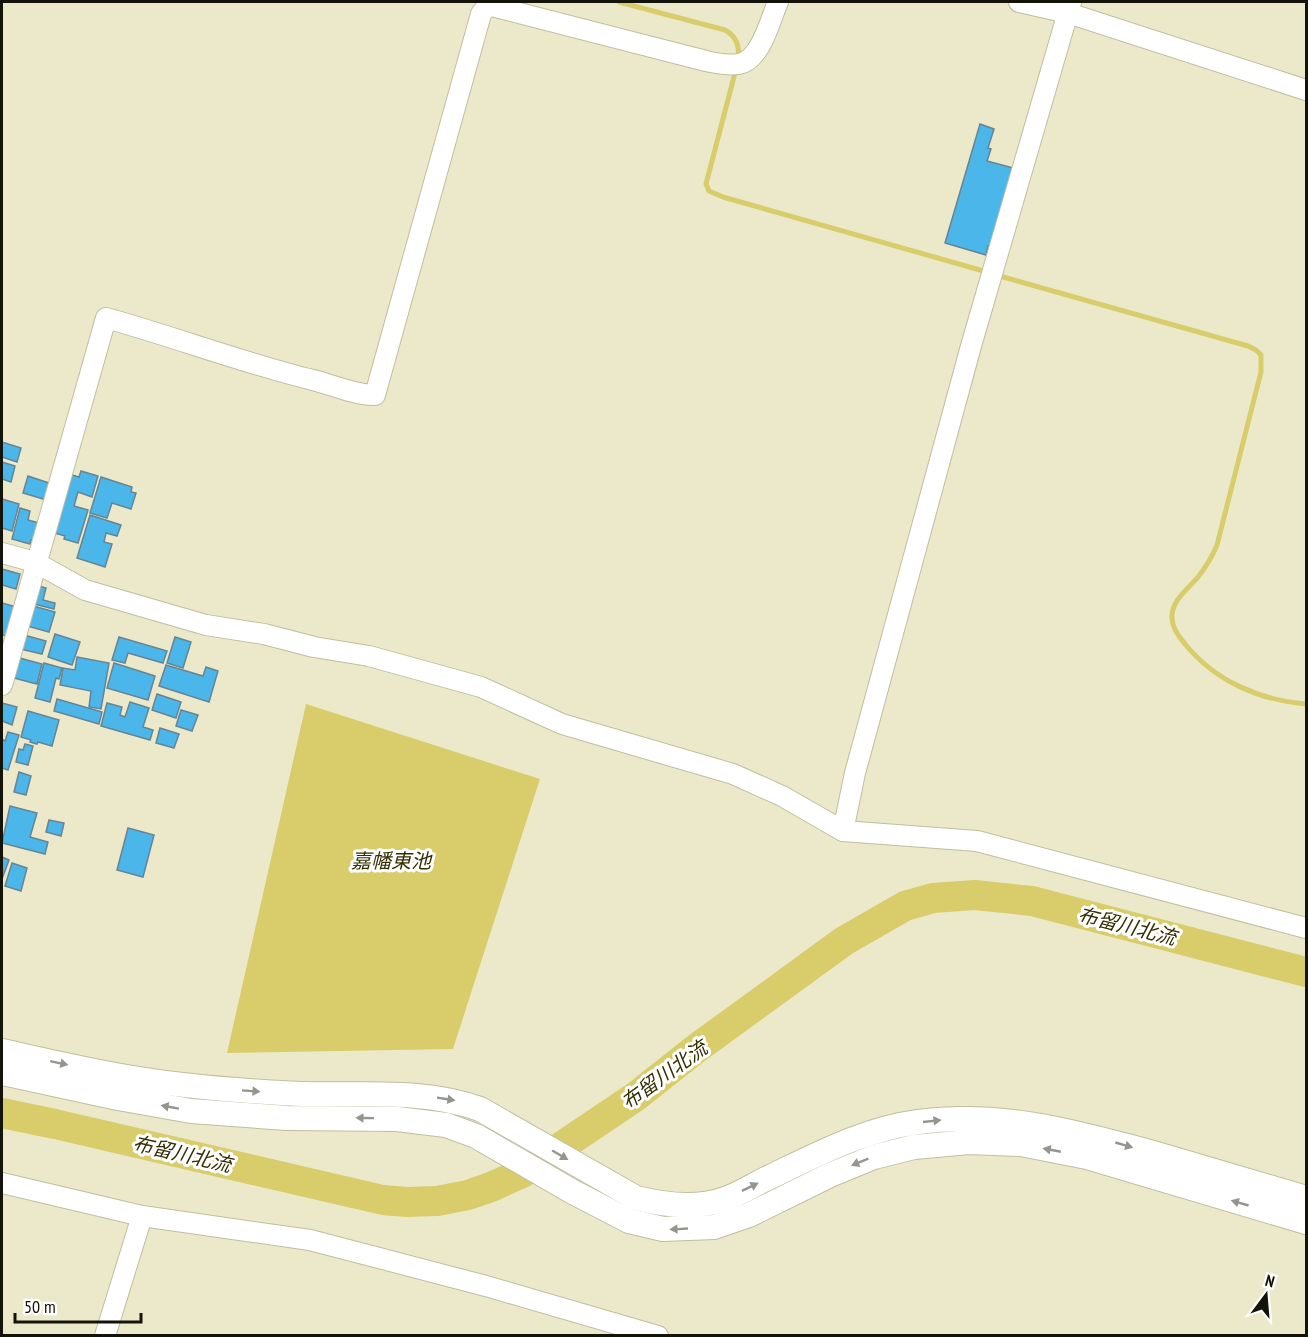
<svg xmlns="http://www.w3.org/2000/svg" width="1308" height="1337" font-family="'PT Sans Narrow','Noto Sans JP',sans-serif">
  <rect width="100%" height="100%" fill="#ece9ca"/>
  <!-- water -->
  <path fill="#d8cd6a" d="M306 704 540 779 453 1049 227 1053Z"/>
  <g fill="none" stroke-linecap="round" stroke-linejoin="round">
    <!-- stream -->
    <g stroke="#d8cd6a" stroke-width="5">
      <path d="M619 2 725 30C736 36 740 47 738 60"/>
      <path d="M736 69 706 184 709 191 723 197 987 272"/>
      <path d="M996 275 1248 346 1256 350 1261 355V372L1217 545C1212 557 1206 567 1198 577 1189 588 1173 599 1172 615 1171 626 1178 636 1185 644 1215 681 1259 700 1306 704"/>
    </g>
    <!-- river -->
    <path stroke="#d8cd6a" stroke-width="30" d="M2 1113 55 1124 383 1200 407 1202 437 1201 468 1195 491 1187 522 1173 635 1097 697 1048 844 941 905 906 933 898 975 895 1032 901 1306 972"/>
  </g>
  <!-- building -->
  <g fill="#4bb6ea" stroke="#678494" stroke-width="1.5">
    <path d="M980 124 994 129 988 148 991 149 987 161 1017 169 994 248 988 246 986 255 945 243Z"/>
    <path d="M2 442 21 448 17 462 2 457Z"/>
    <path d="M2 462 15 466 11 482 2 479Z"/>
    <path d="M81 471 98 476 92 497 78 492 74 506 88 510 78 543 64 539 65 536 48 531 65 473 79 477Z"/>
    <path d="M28 476 55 485 50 501 23 493Z"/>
    <path d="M101 477 132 487 131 492 136 493 131 509 112 503 107 518 90 513Z"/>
    <path d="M2 499 19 504 12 531 2 528Z"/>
    <path d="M20 508 30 511 28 520 43 524 38 542 31 540 30 544 12 539Z"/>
    <path d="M90 515 121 525 117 536 106 533 104 542 112 544 105 567 77 558Z"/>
    <path d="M2 569 20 574 16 589 2 585Z"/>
    <path d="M35 585 46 588 43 600 55 603 54 609 30 603Z"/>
    <path d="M2 603 20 608 11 637 2 635Z"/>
    <path d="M26 604 55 612 49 632 20 624Z"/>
    <path d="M55 634 80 642 72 665 48 657Z"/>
    <path d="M24 635 46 641 42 654 20 649Z"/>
    <path d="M119 637 167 651 163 663 128 653 125 663 112 660Z"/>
    <path d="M175 637 191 642 183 668 167 663Z"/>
    <path d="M16 657 42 664 37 684 10 677Z"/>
    <path d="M77 657 109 663 101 709 89 707 91 691 60 685 63 668 75 670Z"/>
    <path d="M44 663 62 668 59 679 56 678 50 702 35 698Z"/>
    <path d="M114 663 155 676 148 700 107 688Z"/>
    <path d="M166 665 203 676 206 667 218 671 209 702 159 686Z"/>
    <path d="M157 694 181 702 176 718 152 710Z"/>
    <path d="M57 699 102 712 99 724 54 711Z"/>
    <path d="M130 702 149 708 143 727 153 730 150 740 101 726 107 703 122 707 120 715 125 717Z"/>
    <path d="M2 703 17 707 12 725 2 721Z"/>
    <path d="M181 710 198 715 192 731 176 726Z"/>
    <path d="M28 711 59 720 52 746 38 742 37 744 30 742 31 740 21 737Z"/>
    <path d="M160 728 179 734 174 748 156 743Z"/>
    <path d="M8 732 19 735 8 770 2 768V739L5 741Z"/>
    <path d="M25 744 33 746 28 765 16 762 19 749 23 750Z"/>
    <path d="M19 772 31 776 26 795 14 792Z"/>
    <path d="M10 806 37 813 30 837 48 842 45 854 2 843Z"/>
    <path d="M49 820 64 823 61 836 46 832Z"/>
    <path d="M128 828 154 835 143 877 117 870Z"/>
    <path d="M2 857 9 860 2 879Z"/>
    <path d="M12 863 27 868 21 891 5 886Z"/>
  </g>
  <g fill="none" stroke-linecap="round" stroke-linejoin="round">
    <defs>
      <g id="minor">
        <path d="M1019 2 1068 13 1306 90"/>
        <path d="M2 553 35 562 85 590 206 625 264 634 314 647 369 656 481 687 562 724 733 774 782 796 843 831 977 841 1306 928"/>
        <path d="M2 685 106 318C175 337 243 363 313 380 333 385 354 395 375 395L481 14 488 5 706 61C716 63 728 66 739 64 761 60 770 20 778 2"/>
        <path d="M843 831 855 773 971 346 1071 2"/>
        <path d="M2 1183 142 1216 310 1240 486 1286 658 1336"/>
        <path d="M105 1336 142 1216"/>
      </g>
      <g id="tertiary">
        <path d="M2 1051C43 1060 85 1070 127 1077 178 1086 229 1090 281 1093 348 1098 416 1086 480 1109L636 1198C664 1205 697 1209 725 1199 740 1194 755 1184 770 1177 818 1154 865 1129 918 1122 998 1111 1073 1131 1150 1152 1202 1167 1254 1183 1306 1198"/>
        <path d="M2 1073 118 1098 191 1111 287 1118 397 1119 446 1125 476 1136 573 1192 629 1221 663 1229 714 1227 749 1215 830 1175 874 1157 914 1147 969 1142 1021 1144 1087 1157 1306 1222"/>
      </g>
    </defs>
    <!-- minor casing -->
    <use href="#minor" stroke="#c0bea0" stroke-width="22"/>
    <!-- tertiary casing -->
    <use href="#tertiary" stroke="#c0bea0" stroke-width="26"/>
    <!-- minor -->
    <use href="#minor" stroke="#fff" stroke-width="20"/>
    <!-- tertiary -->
    <use href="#tertiary" stroke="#fff" stroke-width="24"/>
  </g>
  <!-- one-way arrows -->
  <defs><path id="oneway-solid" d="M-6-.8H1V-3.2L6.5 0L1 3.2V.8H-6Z" transform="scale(1.5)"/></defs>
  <g fill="#959590">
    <use href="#oneway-solid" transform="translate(59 1063) rotate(12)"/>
    <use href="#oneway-solid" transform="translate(251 1091) rotate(4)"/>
    <use href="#oneway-solid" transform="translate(446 1099) rotate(9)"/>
    <use href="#oneway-solid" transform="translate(170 1107) rotate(-170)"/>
    <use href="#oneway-solid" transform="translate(365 1118) rotate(-179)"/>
    <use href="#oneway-solid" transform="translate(932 1121) rotate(-6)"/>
    <use href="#oneway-solid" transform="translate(1124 1145) rotate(16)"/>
    <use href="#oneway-solid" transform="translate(1052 1150) rotate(-169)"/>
    <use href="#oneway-solid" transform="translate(560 1155) rotate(30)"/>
    <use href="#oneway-solid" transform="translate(860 1162) rotate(158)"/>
    <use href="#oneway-solid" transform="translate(750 1187) rotate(-26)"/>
    <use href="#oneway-solid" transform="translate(1240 1203) rotate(-164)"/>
    <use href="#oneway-solid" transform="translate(679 1229) rotate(177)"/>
  </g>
  <g text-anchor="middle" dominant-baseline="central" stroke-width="6" stroke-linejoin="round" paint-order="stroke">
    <!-- water labels -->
    <g font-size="20" font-style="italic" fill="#343003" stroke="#fff">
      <text x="391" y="861">嘉幡東池</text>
      <text transform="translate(1127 926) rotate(14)">布留川北流</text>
      <text transform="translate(664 1075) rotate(-36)">布留川北流</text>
      <text transform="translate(182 1154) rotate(13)">布留川北流</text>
    </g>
  </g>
  <!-- border -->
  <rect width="1308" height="1337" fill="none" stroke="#141309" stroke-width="6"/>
  <!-- north arrow -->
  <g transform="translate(1266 1295) rotate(16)" stroke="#ffffff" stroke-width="4.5" paint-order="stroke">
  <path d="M0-4.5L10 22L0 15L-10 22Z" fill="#141309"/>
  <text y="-9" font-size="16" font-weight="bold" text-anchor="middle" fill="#141309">N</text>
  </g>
  <!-- scale -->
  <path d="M15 1313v9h126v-9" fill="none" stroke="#141309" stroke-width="3"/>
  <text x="24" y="1313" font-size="18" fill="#141309" stroke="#ffffff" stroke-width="4.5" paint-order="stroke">50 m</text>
</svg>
